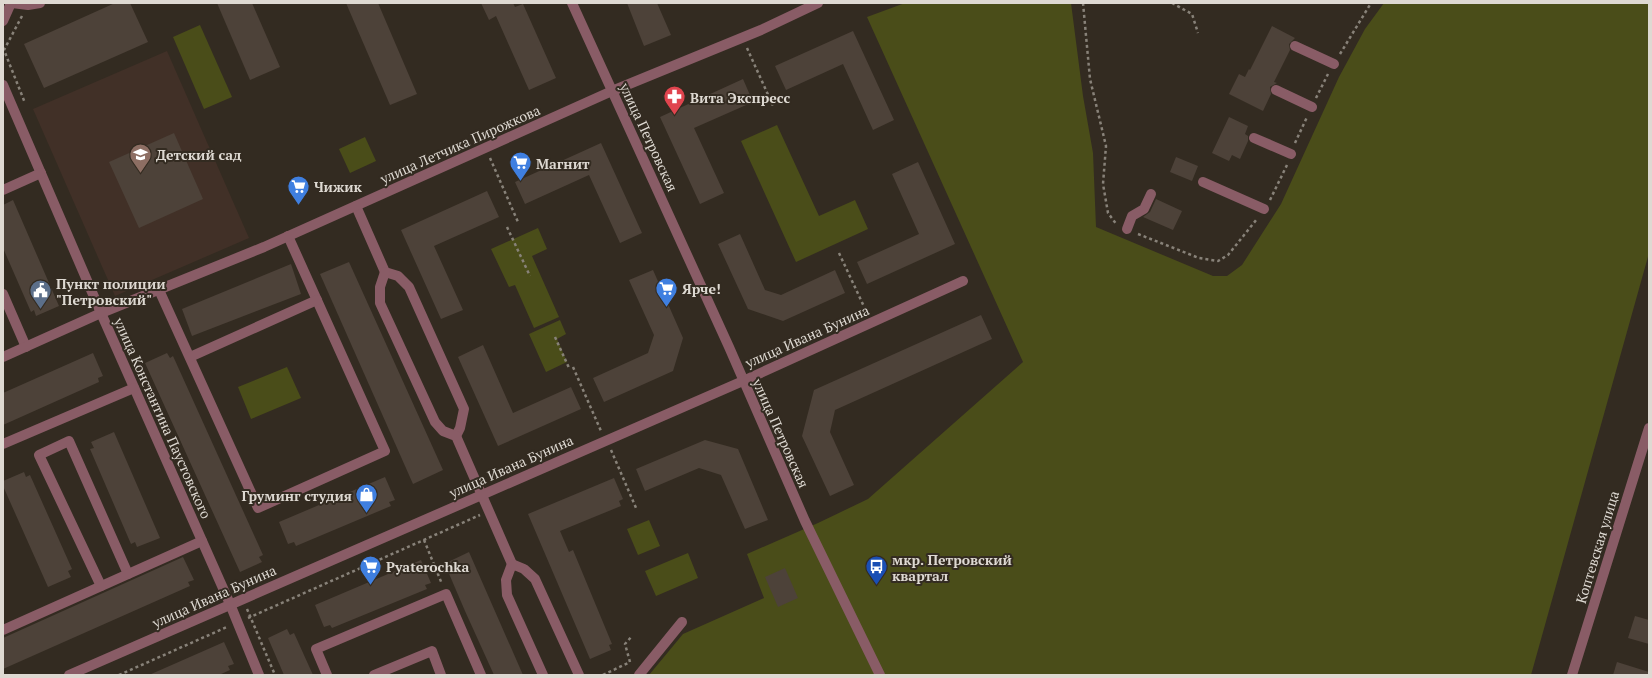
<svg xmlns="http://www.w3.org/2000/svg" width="1652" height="678" font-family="'PT Serif',serif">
  <rect width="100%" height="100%" fill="#332b21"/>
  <!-- education -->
  <path fill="#413027" d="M167 51 249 238 115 296 33 109Z"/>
  <!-- green -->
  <g fill="#4a4d19">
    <path d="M905 3H1071L1083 96 1093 153 1096 227 1213 276H1227L1242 265 1281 204 1339 77 1365 29 1384 3H1649V253L1531 675H649L683 634 764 598 747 554 818 523 868 499 1023 362 867 17Z"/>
    <path d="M200 25 232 97 204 109 173 37Z"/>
    <path d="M777 125 819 216 855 200 868 229 796 262 741 141Z"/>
    <path d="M365 137 376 161 350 173 339 149Z"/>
    <path d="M538 228 547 249 532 256 559 317 534 328 515 285 509 287 491 249Z"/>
    <path d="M560 320 566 334 557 339 567 362 546 372 529 334Z"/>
    <path d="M287 367 301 398 251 419 238 387Z"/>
    <path d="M649 520 660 546 638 555 627 529Z"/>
    <path d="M688 553 698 578 656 596 645 571Z"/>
  </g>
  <!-- building -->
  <g fill="#4d4239">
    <path d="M115 3H130L148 42 44 88 24 44Z"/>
    <path d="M217 3H252L280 67 250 80Z"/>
    <path d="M346 3H378L417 94 390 105Z"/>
    <path d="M481 3H513L515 7 523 4 556 78 529 90 496 16 489 20Z"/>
    <path d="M627 3H657L671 35 644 46Z"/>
    <path d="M1272 26 1295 38 1289 44 1290 50 1274 82 1277 83 1270 87 1271 94 1263 111 1229 94 1239 74 1245 77 1249 69 1250 70Z"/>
    <path d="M853 31 894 120 873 130 843 64 786 90 775 66Z"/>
    <path d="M743 79 753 102 694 128 724 193 700 204 660 117Z"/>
    <path d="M1229 117 1248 126 1245 134 1248 136V141L1240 159 1232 155 1229 161 1212 153Z"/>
    <path d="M174 133 203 199 139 228 109 162Z"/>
    <path d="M601 143 642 233 620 243 589 175 525 204 515 182Z"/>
    <path d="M1176 157 1198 166 1192 181 1170 172Z"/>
    <path d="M918 162 955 244 867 284 857 262 919 234 892 174Z"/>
    <path d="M487 191 499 217 434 246 463 310 441 319 401 230Z"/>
    <path d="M1156 199 1182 211 1173 230 1143 217 1150 212Z"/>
    <path d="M13 200 59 306 36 316 34 310 31 312 3 248V205Z"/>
    <path d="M740 234 765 290 781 295 835 270 845 293 783 321 748 309 718 244Z"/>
    <path d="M349 262 443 470 413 484 320 274Z"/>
    <path d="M291 264 301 294 192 336 182 309Z"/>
    <path d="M653 270 683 338 673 371 604 402 593 378 648 353 654 335 629 280Z"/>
    <path d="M981 315 992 339 835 410 830 432 854 485 830 496 802 436 814 390Z"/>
    <path d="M483 345 513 413 571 387 581 409 498 446 458 357Z"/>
    <path d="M93 353 103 376 98 378 99 382 3 425V393Z"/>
    <path d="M167 353 170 358 173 356 263 555 259 557 262 562 240 572 145 363Z"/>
    <path d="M114 432 160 538 137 547 135 542 131 544 90 449 94 448 91 442Z"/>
    <path d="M705 440 738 449 768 520 745 529 721 475 699 468 645 491 636 469Z"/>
    <path d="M24 472 26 477 30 475 72 569 68 571 71 577 48 587 3 486V481Z"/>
    <path d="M385 477 395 500 389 502 391 506 296 546 294 542 288 544 279 522Z"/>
    <path d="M614 478 623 499 619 501 621 506 560 531 569 552 573 550 612 644 609 645 611 650 590 659 528 514Z"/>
    <path d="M469 552 523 675H494L465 611 447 569 450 568 448 562Z"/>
    <path d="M183 557 194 580 188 582 190 586 3 669V638Z"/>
    <path d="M421 560 431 583 425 585 427 589 332 628 330 625 324 627 315 605Z"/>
    <path d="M785 568 798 598 778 607 765 577Z"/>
    <path d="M1635 616 1649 620V644L1628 638Z"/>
    <path d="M287 629 290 635 294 633 313 675H284L268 638Z"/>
    <path d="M224 642 234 664 228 666 230 670 219 675H149Z"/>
    <path d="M1617 662 1649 672V675H1613Z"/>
  </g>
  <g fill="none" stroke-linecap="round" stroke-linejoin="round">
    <!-- path -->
    <g stroke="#888279" stroke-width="2.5" stroke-dasharray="3 3" stroke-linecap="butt">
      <path d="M1083 3 1090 79 1106 146 1103 184 1108 213 1117 225"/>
      <path d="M1172 3 1192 14 1198 33"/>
      <path d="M22 16 4 50 25 103"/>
      <path d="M747 48 774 108"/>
      <path d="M1340 54 1371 3"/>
      <path d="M1316 98 1328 74"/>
      <path d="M1295 143 1307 117"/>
      <path d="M490 158 518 222"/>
      <path d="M1270 200 1287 165"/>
      <path d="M507 227 530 276"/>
      <path d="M1138 234 1199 258 1218 261 1228 255 1257 219"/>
      <path d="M839 253 867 313"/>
      <path d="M555 337 569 368"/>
      <path d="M573 367 601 431"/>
      <path d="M611 450 636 508"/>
      <path d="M424 540 442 584"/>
      <path d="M247 609 275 675"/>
      <path d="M248 618 480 515"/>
      <path d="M119 675 227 627"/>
      <path d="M603 675 630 662 625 644 632 636"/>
    </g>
    <!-- minor -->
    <g stroke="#895c66" stroke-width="10">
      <path d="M12 3 28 5 40 3"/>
      <path d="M572 3 729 347 805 521 880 675"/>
      <path d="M3 21 11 3"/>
      <path d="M1295 46 1334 64"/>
      <path d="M3 85 101 313 230 604 259 675"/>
      <path d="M1276 90 1312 107"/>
      <path d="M1254 138 1291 154"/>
      <path d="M1203 182 1264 209"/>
      <path d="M3 190 41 173"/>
      <path d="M356 206 385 272 398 276 409 287 464 409 460 428 456 436"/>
      <path d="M1127 229 1132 216 1144 209 1151 194"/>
      <path d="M385 272 380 287V303L435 422 443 431 456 436 512 564"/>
      <path d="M159 290 258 508 385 451 288 236"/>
      <path d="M3 294 26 347"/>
      <path d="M3 357 101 313 264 247 612 91 761 30 818 3"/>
      <path d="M190 357 317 300"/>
      <path d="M3 444 134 388"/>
      <path d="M101 586 39 455 69 441 128 574"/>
      <path d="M3 630 202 541"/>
      <path d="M69 675 743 381 963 281"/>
      <path d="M327 675 316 649 446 594 481 675"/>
      <path d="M374 675 432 651 441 675"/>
      <path d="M543 675 507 595 506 580 512 564 524 569 535 579 579 675"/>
      <path d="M639 675 682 622"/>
      <path d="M1572 675 1649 428"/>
    </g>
  </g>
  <!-- icons -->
  <defs>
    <symbol id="pharmacy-pin" viewBox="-11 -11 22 30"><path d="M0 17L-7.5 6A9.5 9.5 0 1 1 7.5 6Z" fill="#e0444e" stroke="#332b21"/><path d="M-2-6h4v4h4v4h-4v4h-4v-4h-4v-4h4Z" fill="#fff"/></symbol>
    <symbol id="school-pin" viewBox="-11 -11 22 30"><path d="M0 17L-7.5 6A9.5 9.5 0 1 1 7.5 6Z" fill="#8d6e63" stroke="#332b21"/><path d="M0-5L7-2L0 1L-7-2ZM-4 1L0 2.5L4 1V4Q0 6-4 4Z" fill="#fff"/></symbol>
    <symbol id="supermarket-pin" viewBox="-11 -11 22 30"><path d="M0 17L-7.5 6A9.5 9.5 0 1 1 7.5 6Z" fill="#3f7fe0" stroke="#332b21"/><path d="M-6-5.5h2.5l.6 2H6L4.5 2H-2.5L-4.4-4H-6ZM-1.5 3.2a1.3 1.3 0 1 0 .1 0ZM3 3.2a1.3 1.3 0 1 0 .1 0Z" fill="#fff"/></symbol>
    <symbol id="civic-pin" viewBox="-11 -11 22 30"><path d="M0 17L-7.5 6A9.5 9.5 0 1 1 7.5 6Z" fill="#5c6f8a" stroke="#332b21"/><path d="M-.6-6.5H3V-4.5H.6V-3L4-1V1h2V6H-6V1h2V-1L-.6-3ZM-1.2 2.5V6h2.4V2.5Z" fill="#fff"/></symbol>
    <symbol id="shop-pin" viewBox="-11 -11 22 30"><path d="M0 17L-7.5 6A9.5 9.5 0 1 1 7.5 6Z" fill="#3f7fe0" stroke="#332b21"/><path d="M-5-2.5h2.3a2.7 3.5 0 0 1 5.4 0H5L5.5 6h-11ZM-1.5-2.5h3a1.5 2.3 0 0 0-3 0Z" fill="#fff"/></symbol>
    <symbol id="bus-pin" viewBox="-11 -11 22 30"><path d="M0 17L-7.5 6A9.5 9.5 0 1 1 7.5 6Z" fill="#1a4fb4" stroke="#332b21"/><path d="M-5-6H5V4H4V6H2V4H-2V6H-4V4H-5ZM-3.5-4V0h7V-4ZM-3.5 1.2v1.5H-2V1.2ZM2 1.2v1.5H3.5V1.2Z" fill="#fff"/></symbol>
  </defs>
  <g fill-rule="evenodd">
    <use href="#pharmacy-pin" x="662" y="84" width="25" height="34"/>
    <use href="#school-pin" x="128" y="142" width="25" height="34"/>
    <use href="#supermarket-pin" x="508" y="150" width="25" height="34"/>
    <use href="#supermarket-pin" x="286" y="174" width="25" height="34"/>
    <use href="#supermarket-pin" x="654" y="276" width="25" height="34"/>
    <use href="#civic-pin" x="28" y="278" width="25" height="34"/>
    <use href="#shop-pin" x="354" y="482" width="25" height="34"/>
    <use href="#supermarket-pin" x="358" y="554" width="25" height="34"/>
    <use href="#bus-pin" x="864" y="554" width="25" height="34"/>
  </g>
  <g text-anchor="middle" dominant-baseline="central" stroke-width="4" stroke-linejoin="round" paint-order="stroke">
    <!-- poi labels -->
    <g font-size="14" font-weight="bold" fill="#ded9d2" stroke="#332b21" text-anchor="start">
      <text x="690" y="97">Вита Экспресс</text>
      <text x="156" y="154">Детский сад</text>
      <text x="536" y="163">Магнит</text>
      <text x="314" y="186">Чижик</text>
      <text x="56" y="283">Пункт полиции<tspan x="56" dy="16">"Петровский"</tspan></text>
      <text x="682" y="288">Ярче!</text>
      <text x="352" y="495" text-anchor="end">Груминг студия</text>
      <text x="892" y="559">мкр. Петровский<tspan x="892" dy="16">квартал</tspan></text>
      <text x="386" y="566">Pyaterochka</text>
    </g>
    <!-- street labels -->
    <g font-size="14" fill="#ded9d2" stroke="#332b21">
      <text transform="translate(649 137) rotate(65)">улица Петровская</text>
      <text transform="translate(460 144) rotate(-24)">улица Летчика Пирожкова</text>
      <text transform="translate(807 336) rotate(-24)">улица Ивана Бунина</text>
      <text transform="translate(163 418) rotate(66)">улица Константина Паустовского</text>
      <text transform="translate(781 433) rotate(66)">улица Петровская</text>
      <text transform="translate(511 466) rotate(-24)">улица Ивана Бунина</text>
      <text transform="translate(1597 547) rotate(-73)">Коптевская улица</text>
      <text transform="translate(214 596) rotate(-24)">улица Ивана Бунина</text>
    </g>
  </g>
  <!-- border -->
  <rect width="1652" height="678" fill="none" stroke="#ded9d2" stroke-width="8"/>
</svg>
